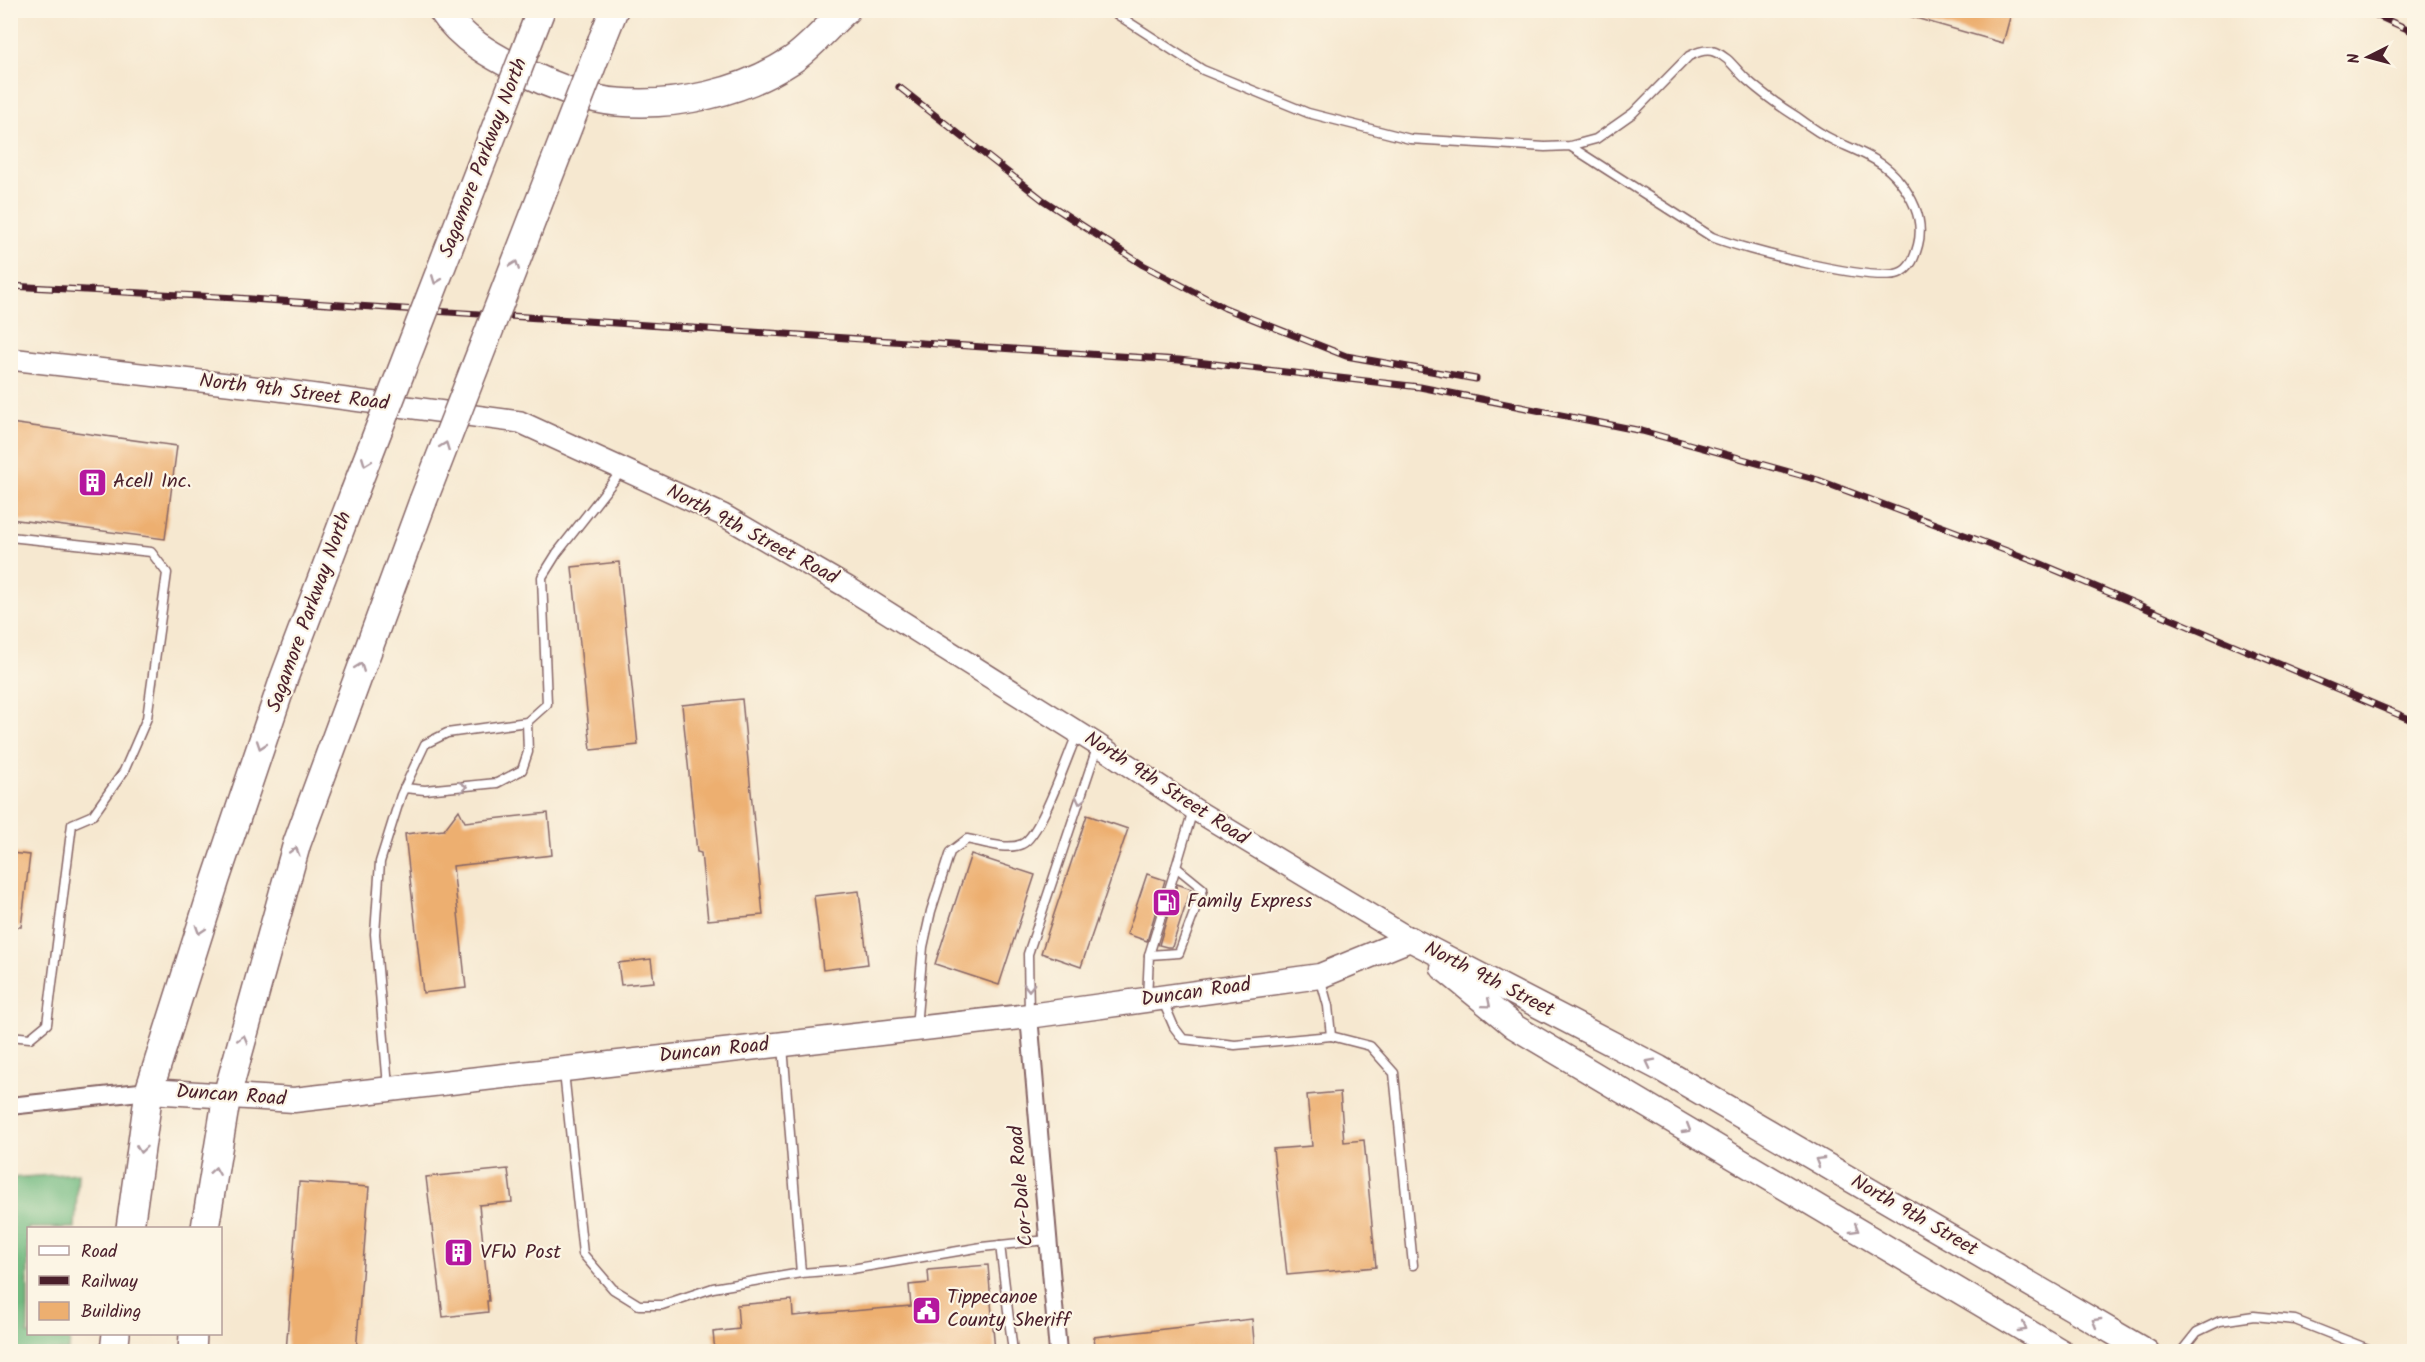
<svg xmlns="http://www.w3.org/2000/svg" width="2425" height="1362" font-family="Kalam,sans-serif">
  <rect width="100%" height="100%" fill="#fcf5e5"/>
  <filter id="ink" filterUnits="userSpaceOnUse"><feTurbulence type="fractalNoise" baseFrequency=".0167" numOctaves="2"/><feDisplacementMap in="SourceGraphic" scale="12" xChannelSelector="R" yChannelSelector="G"/><feConvolveMatrix kernelMatrix="1 2 1 2 8 2 1 2 1" color-interpolation-filters="sRGB"/></filter>
  <filter id="wash" filterUnits="userSpaceOnUse"><feTurbulence type="fractalNoise" baseFrequency=".008" numOctaves="4" result="noise"/><feDisplacementMap in="SourceGraphic" scale="24" xChannelSelector="R" yChannelSelector="G"/><feGaussianBlur stdDeviation="1.35" result="paint"/><feColorMatrix in="noise" values="0 0 0 0 0 0 0 0 0 0 0 0 0 0 0 0 0 1.4 0 .05"/><feComposite in="paint" operator="in"/></filter>
  <g filter="url(#wash)">
    <rect width="100%" height="100%" fill="#f6e8d0"/>
    <!-- forest -->
    <path fill="#71ba80" stroke="#5e6c56" stroke-width="1.5" d="M78 1173 75 1228H28V1334H70L69 1351H11V1178Z"/>
    <g id="blocks">
      <!-- building -->
      <g fill="#edaf70">
        <path d="M1906 10H2012L2003 43 1905 15Z"/>
        <path d="M10 423 177 446 165 539 10 519Z"/>
        <path d="M619 562 638 745 591 750 572 567Z"/>
        <path d="M742 699 763 915 708 920 701 853 697 852 682 705Z"/>
        <path d="M459 810 465 822 548 813 552 855 453 866 466 988 423 993 405 834 444 830Z"/>
        <path d="M1087 815 1128 829 1081 967 1041 953Z"/>
        <path d="M10 853 30 855 21 927H10Z"/>
        <path d="M971 854 1035 875 999 985 935 964Z"/>
        <path d="M1147 874 1165 880 1147 941 1127 934Z"/>
        <path d="M1177 884 1191 889 1172 947H1167L1159 945Z"/>
        <path d="M859 891 868 964 823 970 814 896Z"/>
        <path d="M651 959 654 982 621 985 618 963Z"/>
        <path d="M1340 1092 1344 1142 1364 1140 1376 1267 1287 1275 1273 1149 1312 1146 1307 1095Z"/>
        <path d="M508 1169 512 1202 479 1205 489 1301H487L488 1312 443 1317 426 1177Z"/>
        <path d="M299 1182 369 1187 356 1352H286Z"/>
        <path d="M988 1265 995 1352H715L713 1332 739 1329 737 1305 792 1300 793 1316 911 1306 909 1285 929 1283 928 1270Z"/>
        <path d="M1252 1319 1255 1352H1096L1094 1337Z"/>
      </g>
    </g>
  </g>
  <g filter="url(#ink)">
    <use href="#blocks" fill-opacity="0" stroke="#866565" stroke-width="1.5"/>
    <g fill="none" stroke-linecap="round" stroke-linejoin="round">
      <defs>
        <g id="service">
          <path d="M1110 10 1203 70 1308 113 1410 139 1545 147 1570 146 1596 139 1633 113 1689 56C1697 52 1707 48 1715 52 1729 57 1735 69 1746 79 1761 92 1779 106 1797 117 1809 126 1822 135 1835 141 1859 152 1884 160 1900 182 1914 200 1924 222 1918 245 1915 256 1911 269 1899 273 1872 283 1742 249 1712 237L1570 146"/>
          <path d="M10 537 151 552 167 573 147 718 124 771 93 815 72 824 47 1024 30 1038 10 1036"/>
          <path d="M404 788 425 790 497 783 522 770 528 752 527 722"/>
          <path d="M1149 955 1176 867"/>
          <path d="M1320 977 1328 1006 1331 1036 1370 1046 1394 1073 1413 1265"/>
          <path d="M1147 999 1149 955 1179 953 1203 889 1176 867 1193 810"/>
          <path d="M1162 999 1174 1027 1183 1039 1235 1045 1331 1036"/>
          <path d="M1029 1015 1028 954 1098 745"/>
          <path d="M916 1027 923 947 931 911 950 852 967 839C983 842 1007 851 1022 844 1041 836 1068 754 1078 732"/>
          <path d="M783 1046 801 1273"/>
          <path d="M564 1072 583 1254 613 1289 639 1305H662L713 1288 801 1273 852 1269 982 1247 1047 1240"/>
          <path d="M388 1086 375 934 380 862 401 795 425 744 447 733 527 722 547 704 542 577 557 553 623 469"/>
          <path d="M1000 1245 1013 1352"/>
          <path d="M2181 1352 2197 1332 2220 1321 2254 1316 2295 1320 2376 1352"/>
        </g>
        <g id="minor">
          <path d="M1029 1016 1058 1352"/>
          <path d="M10 1106 149 1091"/>
        </g>
        <path id="tertiary" d="M10 359 271 389 520 422 723 515 847 587 1098 745 1194 809 1410 939"/>
        <g id="secondary">
          <path d="M1410 939 1659 1068 2147 1352"/>
          <path d="M1443 968 1515 1027 2062 1352"/>
          <path d="M149 1091 294 1100 1029 1016 1320 976 1410 939"/>
        </g>
        <g id="trunk">
          <path d="M442 10C461 39 492 56 522 71 548 84 588 100 617 102 676 107 742 93 792 60 811 47 828 26 846 10"/>
          <path d="M602 40 614 10"/>
          <path d="M130 1228 149 1091 216 879 284 678 354 493"/>
          <path d="M205 1228 227 1095 297 843 423 501"/>
          <path d="M114 1352 116 1334"/>
          <path d="M192 1352 193 1334"/>
        </g>
      </defs>
      <!-- service casing -->
      <use href="#service" stroke="#866565" stroke-width="11"/>
      <!-- minor casing -->
      <use href="#minor" stroke="#866565" stroke-width="20"/>
      <!-- tertiary casing -->
      <use href="#tertiary" stroke="#866565" stroke-width="24"/>
      <!-- secondary casing -->
      <use href="#secondary" stroke="#866565" stroke-width="27"/>
      <!-- trunk casing -->
      <use href="#trunk" stroke="#866565" stroke-width="30"/>
      <!-- service -->
      <use href="#service" stroke="#fff" stroke-width="8"/>
      <!-- minor -->
      <use href="#minor" stroke="#fff" stroke-width="16"/>
      <!-- tertiary -->
      <use href="#tertiary" stroke="#fff" stroke-width="21"/>
      <!-- secondary -->
      <use href="#secondary" stroke="#fff" stroke-width="24"/>
      <!-- trunk -->
      <use href="#trunk" stroke="#fff" stroke-width="27"/>
      <defs>
        <g id="rail">
          <path d="M2365 10 2414 32"/>
          <path d="M2405 10 2414 14"/>
          <path d="M899 87 1043 200 1143 265 1225 308 1346 356 1476 379"/>
          <path d="M10 286 237 298 1179 360 1420 387 1642 431 1818 480 2039 563 2414 721"/>
        </g>
      </defs>
      <!-- rail casing -->
      <use href="#rail" stroke="#4a1f2b" stroke-width="7"/>
      <!-- rail -->
      <use href="#rail" stroke="#fcf5e5" stroke-width="4.5" stroke-dasharray="14" stroke-linecap="butt"/>
      <defs>
        <g id="trunk-bridge">
          <path d="M354 493 541 10"/>
          <path d="M423 501 602 40"/>
        </g>
      </defs>
      <!-- trunk-bridge casing -->
      <use href="#trunk-bridge" stroke="#866565" stroke-width="30" stroke-linecap="butt"/>
      <!-- trunk-bridge -->
      <use href="#trunk-bridge" stroke="#fff" stroke-width="27"/>
    </g>
    <!-- one-way arrows -->
    <defs><path id="oneway-chevron" d="M-2-3.5L2.5 0L-2 3.5" fill="none" stroke-width="1.6" stroke-linecap="round" stroke-linejoin="round" transform="scale(1.5)"/></defs>
    <g stroke="#ae9aa0">
      <use href="#oneway-chevron" transform="translate(515 265) rotate(-69)"/>
      <use href="#oneway-chevron" transform="translate(436 280) rotate(111)"/>
      <use href="#oneway-chevron" transform="translate(445 446) rotate(-69)"/>
      <use href="#oneway-chevron" transform="translate(366 462) rotate(111)"/>
      <use href="#oneway-chevron" transform="translate(360 667) rotate(-69)"/>
      <use href="#oneway-chevron" transform="translate(261 745) rotate(109)"/>
      <use href="#oneway-chevron" transform="translate(463 787) rotate(-6)"/>
      <use href="#oneway-chevron" transform="translate(1080 800) rotate(104)"/>
      <use href="#oneway-chevron" transform="translate(295 851) rotate(-74)"/>
      <use href="#oneway-chevron" transform="translate(200 930) rotate(108)"/>
      <use href="#oneway-chevron" transform="translate(1029 987) rotate(90)"/>
      <use href="#oneway-chevron" transform="translate(1487 1004) rotate(40)"/>
      <use href="#oneway-chevron" transform="translate(243 1039) rotate(-75)"/>
      <use href="#oneway-chevron" transform="translate(1650 1063) rotate(-153)"/>
      <use href="#oneway-chevron" transform="translate(1687 1129) rotate(31)"/>
      <use href="#oneway-chevron" transform="translate(141 1149) rotate(98)"/>
      <use href="#oneway-chevron" transform="translate(1819 1161) rotate(-150)"/>
      <use href="#oneway-chevron" transform="translate(215 1171) rotate(-81)"/>
      <use href="#oneway-chevron" transform="translate(1855 1229) rotate(31)"/>
      <use href="#oneway-chevron" transform="translate(2096 1322) rotate(-150)"/>
      <use href="#oneway-chevron" transform="translate(2023 1328) rotate(31)"/>
    </g>
  </g>
  <!-- icons -->
  <defs>
    <symbol id="building-square" viewBox="-11 -11 22 22"><rect x="-9" y="-9" width="18" height="18" rx="4" fill="#b5179e" stroke="#fcf5e5"/><path d="M-4-6H4V6H1V3H-1V6H-4ZM-2.5-4.3h1.7v1.8h-1.7ZM.8-4.3h1.7v1.8H.8ZM-2.5-1h1.7V.8h-1.7ZM.8-1h1.7V.8H.8Z" fill="#fff"/></symbol>
    <symbol id="fuel-square" viewBox="-11 -11 22 22"><rect x="-9" y="-9" width="18" height="18" rx="4" fill="#b5179e" stroke="#fcf5e5"/><path d="M-5.5-6h7V0h2V4h1.3V-2.5L3-4.5l.8-.8L6-3V5H2.5V1h-1V6h-7ZM-4.2-4.7v3.2H.2V-4.7Z" fill="#fff"/></symbol>
    <symbol id="civic-square" viewBox="-11 -11 22 22"><rect x="-9" y="-9" width="18" height="18" rx="4" fill="#b5179e" stroke="#fcf5e5"/><path d="M-.6-6.5H3V-4.5H.6V-3L4-1V1h2V6H-6V1h2V-1L-.6-3ZM-1.2 2.5V6h2.4V2.5Z" fill="#fff"/></symbol>
  </defs>
  <g fill-rule="evenodd">
    <use href="#building-square" x="76" y="466" width="33" height="33"/>
    <use href="#fuel-square" x="1150" y="886" width="33" height="33"/>
    <use href="#building-square" x="442" y="1236" width="33" height="33"/>
    <use href="#civic-square" x="910" y="1294" width="33" height="33"/>
  </g>
  <g text-anchor="middle" dominant-baseline="central" stroke-width="4.5" stroke-linejoin="round" paint-order="stroke">
    <!-- street labels -->
    <g font-size="20" fill="#4a1f2b" stroke="#fcf5e5">
      <text transform="translate(484 158) rotate(-69)">Sagamore Parkway North</text>
      <text transform="translate(294 393) rotate(7)">North 9th Street Road</text>
      <text transform="translate(752 535) rotate(28)">North 9th Street Road</text>
      <text transform="translate(310 612) rotate(-70)">Sagamore Parkway North</text>
      <text transform="translate(1166 789) rotate(33)">North 9th Street Road</text>
      <text transform="translate(1489 980) rotate(27)">North 9th Street</text>
      <text transform="translate(1196 993) rotate(-8)">Duncan Road</text>
      <text transform="translate(714 1051) rotate(-6)">Duncan Road</text>
      <text transform="translate(231 1096) rotate(4)">Duncan Road</text>
      <text transform="translate(1022 1186) rotate(-95)">Cor-Dale Road</text>
      <text transform="translate(1914 1216) rotate(30)">North 9th Street</text>
    </g>
    <!-- poi labels -->
    <g font-size="20" fill="#4a1f2b" stroke="#fcf5e5" text-anchor="start">
      <text x="113" y="482">Acell Inc.</text>
      <text x="1187" y="902">Family Express</text>
      <text x="480" y="1253">VFW Post</text>
      <text x="947" y="1298">Tippecanoe<tspan x="947" dy="23">County Sheriff</tspan></text>
    </g>
  </g>
  <!-- margin -->
  <rect width="2425" height="1362" fill="none" stroke="#fcf5e5" stroke-width="36"/>
  <!-- legend -->
  <rect x="27" y="1227" width="195" height="108" fill="#fcf5e5" stroke="#b59f9b" stroke-width="1.5"/>
  <rect x="39" y="1246" width="30" height="9" fill="#ffffff" stroke="#b59f9b" stroke-width="1.5"/>
  <text x="81" y="1257" font-size="18" fill="#4a1f2b">Road</text>
  <rect x="39" y="1276" width="30" height="9" fill="#4a1f2b" stroke="#b59f9b" stroke-width="1.5"/>
  <text x="81" y="1287" font-size="18" fill="#4a1f2b">Railway</text>
  <rect x="39" y="1302" width="30" height="18" fill="#edaf70" stroke="#b59f9b" stroke-width="1.5"/>
  <text x="81" y="1317" font-size="18" fill="#4a1f2b">Building</text>
  <!-- north arrow -->
  <g transform="translate(2368 57) rotate(264)" stroke="#fcf5e5" stroke-width="4.5" paint-order="stroke">
  <path d="M0-4.5L10 22L0 15L-10 22Z" fill="#4a1f2b"/>
  <text y="-9" font-size="16" font-weight="bold" text-anchor="middle" fill="#4a1f2b">N</text>
  </g>
</svg>
